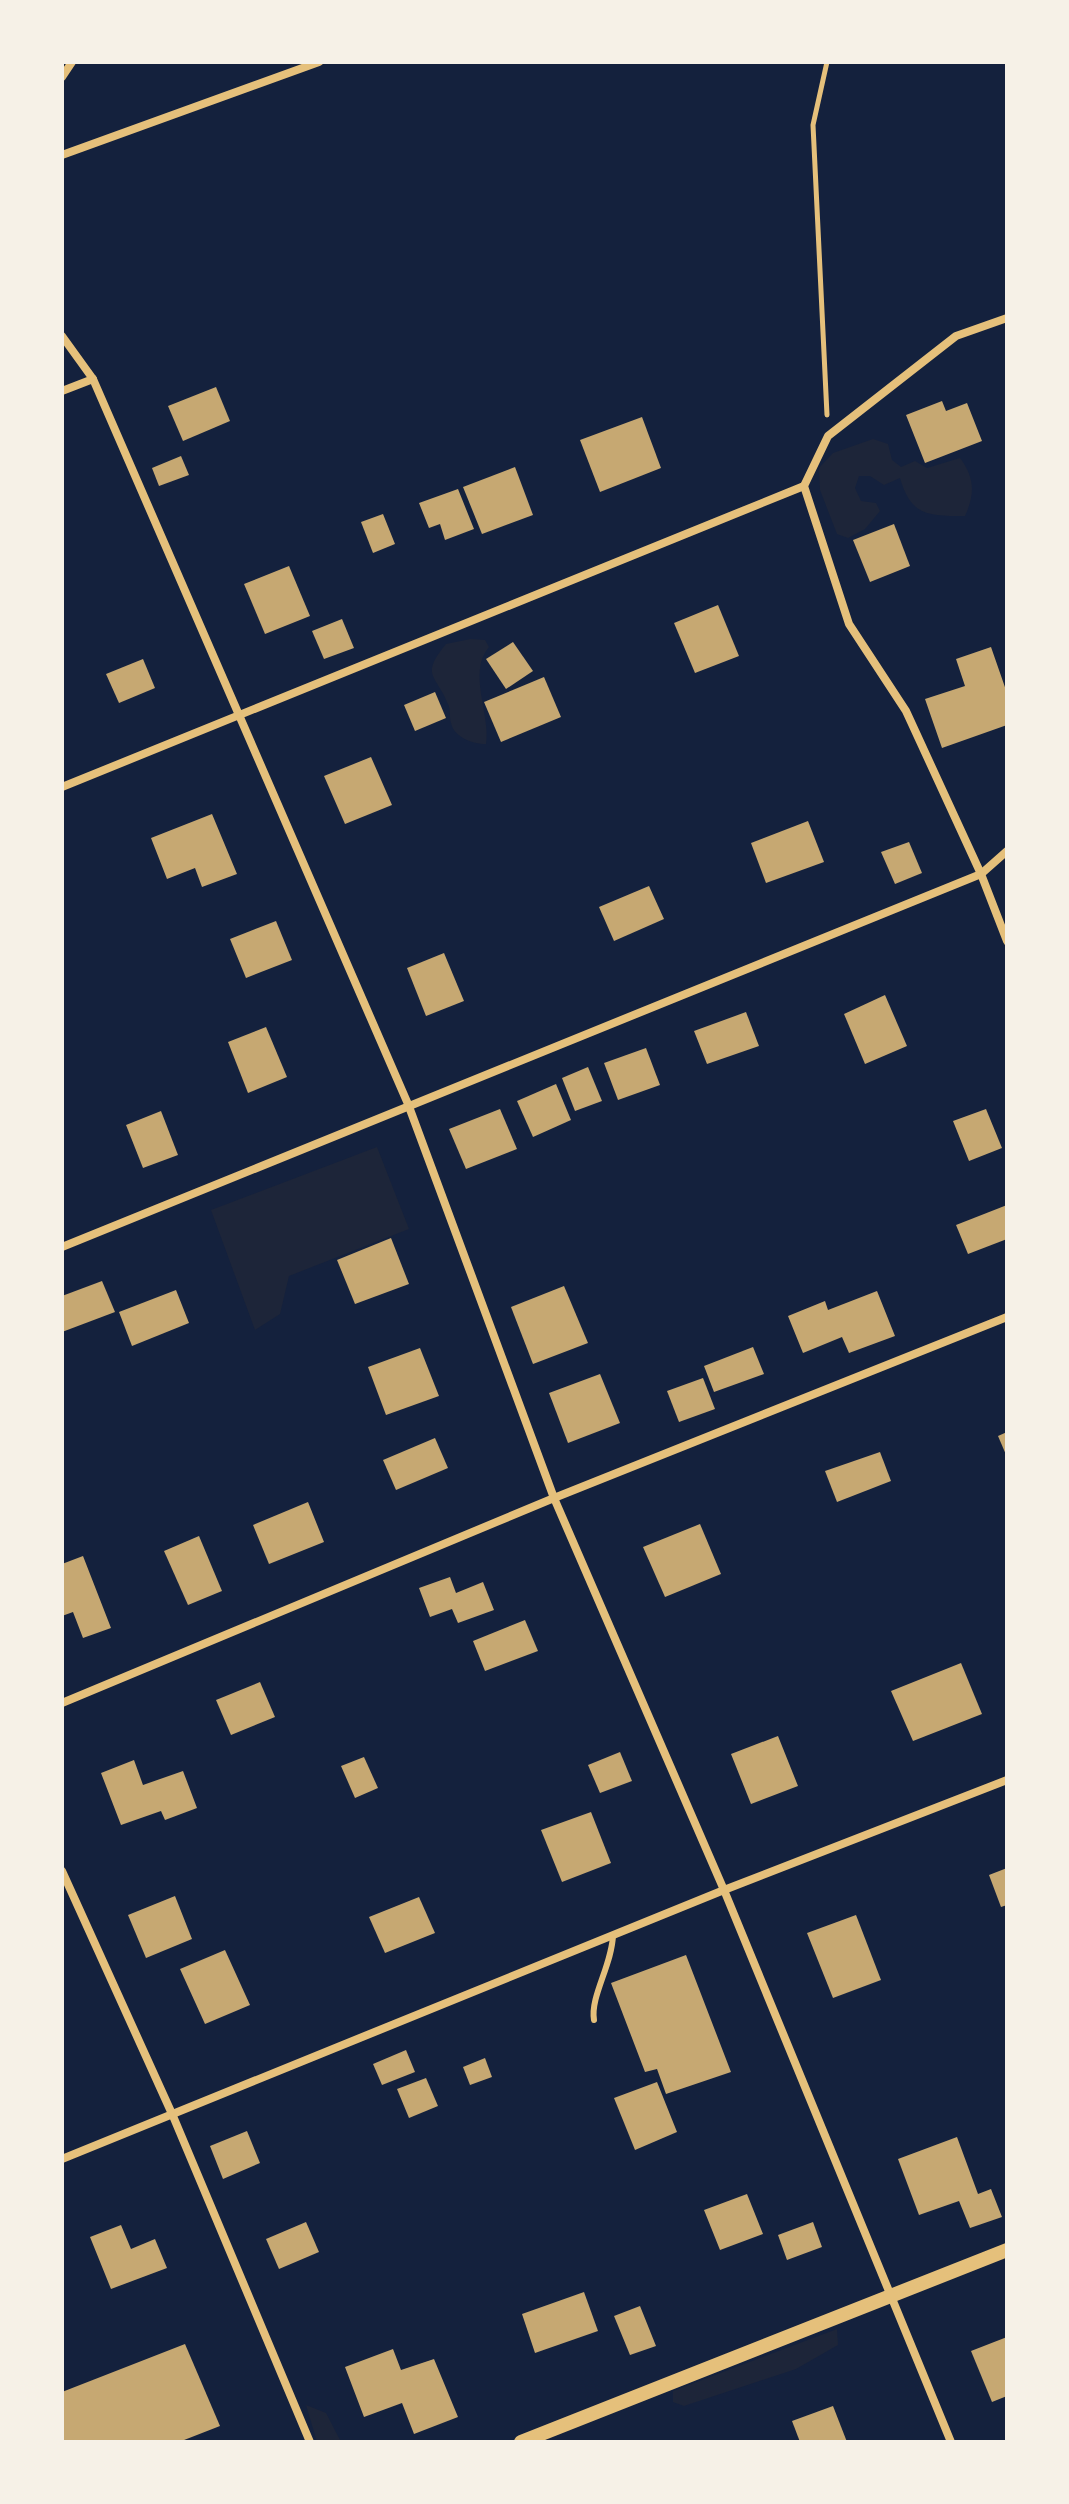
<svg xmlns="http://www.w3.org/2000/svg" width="1069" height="2504" font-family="Barlow,sans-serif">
  <rect width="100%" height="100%" fill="#14213d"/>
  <!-- green -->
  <g fill="#1d2539">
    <path d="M873 439 888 444 892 460 901 467 915 461 927 468 960 458C975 478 975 494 965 516 928 516 911 516 900 478L884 485 870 476H859L855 488 861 501 876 503 880 511 865 529 848 538 837 534 820 490 819 468 833 453Z"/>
    <path d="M471 639 485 640 489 647C467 672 491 715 486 744 472 744 454 737 451 723 449 717 451 710 448 704 436 674 420 676 446 644Z"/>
    <path d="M377 1147 409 1229 289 1276 280 1314 255 1330 211 1210Z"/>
    <path d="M837 2329 838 2345 796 2369 684 2406 673 2402V2391Z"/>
    <path d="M306 2405 326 2413 341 2442H317Z"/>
  </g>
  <!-- building -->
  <g fill="#c6a872">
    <path d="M216 387 230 421 183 441 168 406Z"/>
    <path d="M942 401 946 411 967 403 982 441 925 463 906 415Z"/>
    <path d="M642 417 661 468 600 492 580 440Z"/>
    <path d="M181 456 189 475 159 486 152 468Z"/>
    <path d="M515 467 533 515 482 534 463 487Z"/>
    <path d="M458 489 474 529 445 540 440 524 429 528 419 503Z"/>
    <path d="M383 514 395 544 373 553 361 522Z"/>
    <path d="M894 524 910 566 870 582 853 540Z"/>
    <path d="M289 566 310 616 265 634 244 584Z"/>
    <path d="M718 605 739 656 695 673 674 623Z"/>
    <path d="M342 619 354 648 324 659 312 631Z"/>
    <path d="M513 642 533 671 506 689 486 659Z"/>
    <path d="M991 647 1007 693V725L942 748 925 699 965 686 956 659Z"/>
    <path d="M143 659 155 688 119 703 106 674Z"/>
    <path d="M544 677 561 717 501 742 484 702Z"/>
    <path d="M435 692 446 718 415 731 404 705Z"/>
    <path d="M371 757 392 805 345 824 324 776Z"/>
    <path d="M212 814 237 874 202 887 195 868 167 879 151 838Z"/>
    <path d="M808 821 824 862 766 883 751 843Z"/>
    <path d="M909 842 922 873 895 884 881 852Z"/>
    <path d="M649 886 664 919 614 941 599 907Z"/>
    <path d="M276 921 292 960 246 978 230 939Z"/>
    <path d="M444 953 464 1001 426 1016 407 968Z"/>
    <path d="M885 995 907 1046 865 1064 844 1014Z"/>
    <path d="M746 1012 759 1046 707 1064 694 1031Z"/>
    <path d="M266 1027 287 1077 248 1093 228 1042Z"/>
    <path d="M646 1048 660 1085 618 1100 604 1063Z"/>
    <path d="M588 1067 602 1101 575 1111 562 1078Z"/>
    <path d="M556 1084 571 1120 533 1137 517 1101Z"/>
    <path d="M500 1109 517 1149 466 1169 449 1129Z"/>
    <path d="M986 1109 1002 1148 969 1161 953 1121Z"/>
    <path d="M161 1111 178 1155 143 1168 126 1125Z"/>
    <path d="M1007 1205V1239L968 1254 956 1225Z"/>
    <path d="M391 1238 409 1284 355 1304 337 1260Z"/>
    <path d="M102 1281 115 1312 62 1332V1296Z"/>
    <path d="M564 1286 588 1343 533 1364 511 1307Z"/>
    <path d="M176 1290 189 1323 132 1346 119 1312Z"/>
    <path d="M877 1291 895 1336 849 1353 842 1337 803 1353 788 1316 825 1301 828 1310Z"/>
    <path d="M753 1347 764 1374 714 1392 704 1366Z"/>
    <path d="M420 1348 439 1396 386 1415 368 1367Z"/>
    <path d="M600 1374 620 1423 568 1443 549 1393Z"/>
    <path d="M703 1378 715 1409 679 1422 667 1391Z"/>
    <path d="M1007 1432V1457L998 1436Z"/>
    <path d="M435 1438 448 1468 396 1490 383 1460Z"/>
    <path d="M880 1452 891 1481 837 1502 825 1471Z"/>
    <path d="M308 1502 324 1542 269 1564 253 1525Z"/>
    <path d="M700 1524 721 1574 665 1597 643 1547Z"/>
    <path d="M199 1536 222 1591 188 1605 164 1551Z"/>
    <path d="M83 1556 111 1628 83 1638 73 1612 62 1616V1564Z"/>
    <path d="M450 1577 456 1593 483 1582 494 1610 458 1623 452 1609 430 1617 419 1588Z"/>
    <path d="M525 1620 538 1651 485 1671 473 1641Z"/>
    <path d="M961 1663 982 1714 913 1741 891 1691Z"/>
    <path d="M260 1682 275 1717 231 1735 216 1700Z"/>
    <path d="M778 1736 798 1786 751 1804 731 1754Z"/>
    <path d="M620 1752 632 1781 600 1793 588 1765Z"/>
    <path d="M364 1757 378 1788 355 1798 341 1766Z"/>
    <path d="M134 1760 143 1785 183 1771 197 1808 165 1820 161 1811 121 1825 101 1773Z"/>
    <path d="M591 1812 611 1863 562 1882 541 1830Z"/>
    <path d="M1007 1868V1905L1001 1907 989 1875Z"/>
    <path d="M175 1896 192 1939 146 1958 128 1915Z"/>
    <path d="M419 1897 435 1933 385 1953 369 1917Z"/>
    <path d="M856 1915 881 1980 833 1998 807 1933Z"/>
    <path d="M225 1950 250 2005 205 2024 180 1969Z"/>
    <path d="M686 1955 731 2072 666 2094 657 2069 645 2072 611 1983Z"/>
    <path d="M406 2050 415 2072 382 2085 373 2064Z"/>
    <path d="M485 2058 492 2077 470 2085 463 2067Z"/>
    <path d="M426 2078 438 2106 409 2118 397 2089Z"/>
    <path d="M657 2082 677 2132 635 2150 614 2098Z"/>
    <path d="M247 2131 260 2163 223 2179 210 2146Z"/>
    <path d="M957 2137 978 2194 991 2189 1002 2217 970 2228 959 2201 919 2215 898 2159Z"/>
    <path d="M747 2194 763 2234 720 2250 704 2210Z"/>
    <path d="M306 2222 319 2252 279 2269 266 2239Z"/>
    <path d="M813 2222 822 2247 787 2260 778 2235Z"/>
    <path d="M121 2225 131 2249 155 2239 167 2268 111 2289 90 2237Z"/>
    <path d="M584 2292 598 2331 535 2353 522 2314Z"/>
    <path d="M640 2306 656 2346 630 2355 614 2316Z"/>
    <path d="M1007 2337V2396L992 2402 971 2351Z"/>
    <path d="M185 2344 220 2426 179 2442H62V2392Z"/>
    <path d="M393 2349 401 2370 434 2359 458 2417 414 2434 402 2403 364 2417 345 2367Z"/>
    <path d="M833 2406 847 2442H800L792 2421Z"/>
  </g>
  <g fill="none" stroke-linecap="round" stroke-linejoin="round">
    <!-- path -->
    <path stroke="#e5c07b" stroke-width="5" d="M827 415 813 125 827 62"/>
    <!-- service -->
    <path stroke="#e5c07b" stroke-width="6" d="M594 2020C590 1997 612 1965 613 1935"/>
    <!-- minor -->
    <g stroke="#e5c07b" stroke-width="8">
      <path d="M62 77 72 62"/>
      <path d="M62 155 319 62"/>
      <path d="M1007 318 956 336 828 436 804 486 849 624 906 711 981 874 1007 941"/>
      <path d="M62 336 93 379 408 1104 554 1498 724 1890 951 2442"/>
      <path d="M62 391 93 379"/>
      <path d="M62 787 804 486"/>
      <path d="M62 1247 981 874 1007 851"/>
      <path d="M62 1703 554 1498 1007 1317"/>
      <path d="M62 1871 173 2116 310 2442"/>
      <path d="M62 2159 724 1890 1007 1780"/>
    </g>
    <!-- tertiary -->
    <path stroke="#e5c07b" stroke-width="14" d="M521 2442 1007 2250"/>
  </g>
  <!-- border -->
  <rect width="1069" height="2504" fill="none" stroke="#f6f1e7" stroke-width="128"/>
</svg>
